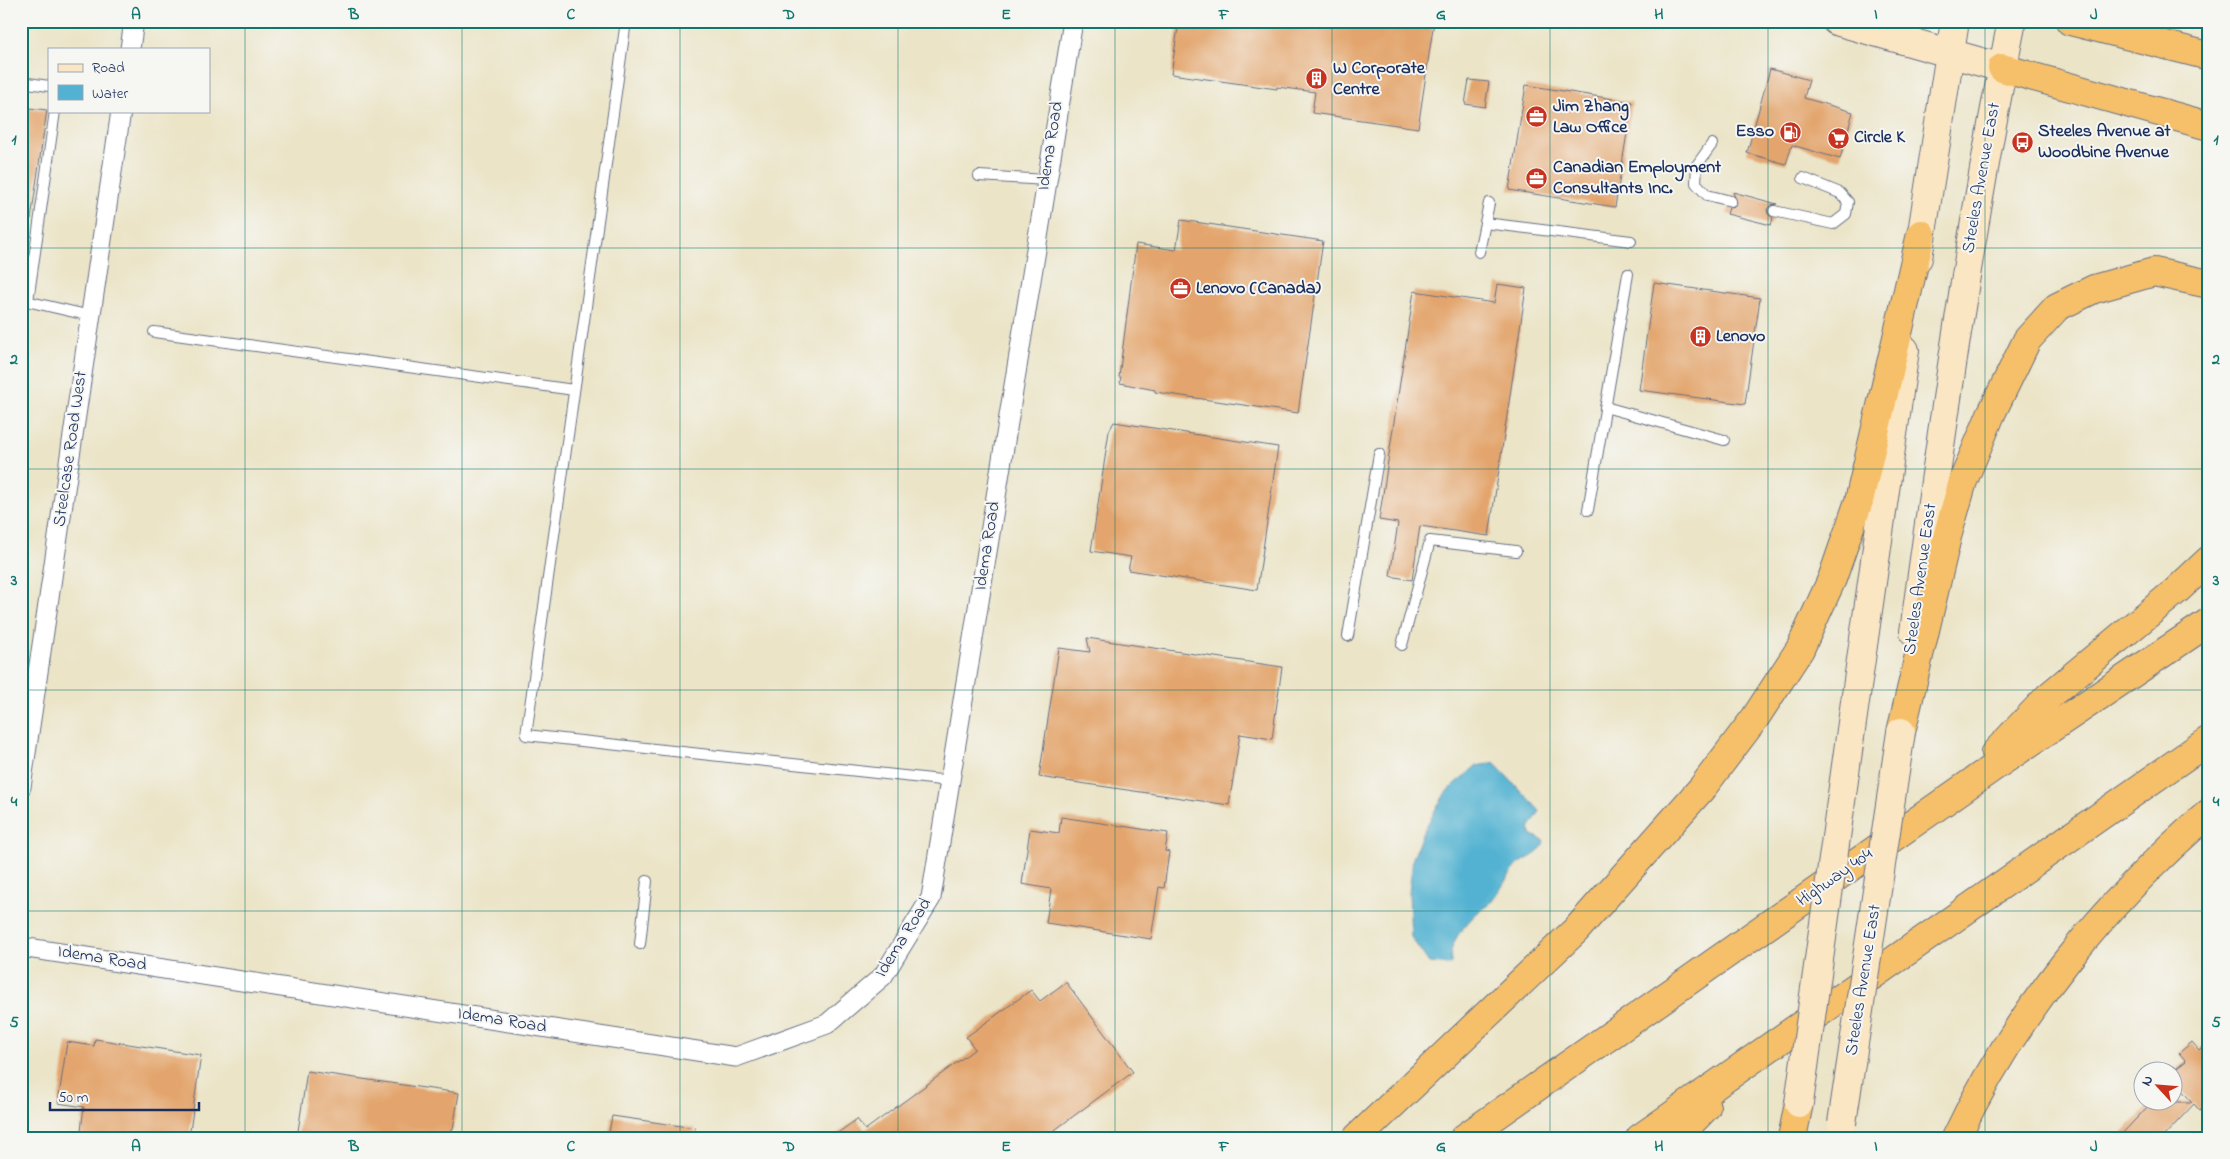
<svg xmlns="http://www.w3.org/2000/svg" width="2230" height="1159" font-family="'Indie Flower',sans-serif">
  <rect width="100%" height="100%" fill="#f6f6f2"/>
  <filter id="ink" filterUnits="userSpaceOnUse"><feTurbulence type="fractalNoise" baseFrequency=".02" numOctaves="2"/><feDisplacementMap in="SourceGraphic" scale="10" xChannelSelector="R" yChannelSelector="G"/><feConvolveMatrix kernelMatrix="1 2 1 2 8 2 1 2 1" color-interpolation-filters="sRGB"/></filter>
  <filter id="wash" filterUnits="userSpaceOnUse"><feTurbulence type="fractalNoise" baseFrequency=".0096" numOctaves="4" result="noise"/><feDisplacementMap in="SourceGraphic" scale="20" xChannelSelector="R" yChannelSelector="G"/><feGaussianBlur stdDeviation="1.12" result="paint"/><feColorMatrix in="noise" values="0 0 0 0 0 0 0 0 0 0 0 0 0 0 0 0 0 1.4 0 .05"/><feComposite in="paint" operator="in"/></filter>
  <g filter="url(#wash)">
    <rect width="100%" height="100%" fill="#ebe4c7"/>
    <!-- water -->
    <path fill="#53b2d1" stroke="#377098" d="M1494 763 1540 811 1529 828 1531 834 1544 841C1541 856 1526 857 1517 866 1507 876 1501 890 1492 901 1488 906 1482 908 1477 913 1464 926 1445 946 1452 965L1429 963 1411 937 1409 893 1413 858 1422 834 1446 792 1476 766Z"/>
    <g id="blocks">
      <!-- building -->
      <g fill="#e3a56d">
        <path d="M1179 21H1434L1418 128 1312 113 1315 92 1277 87V89L1171 74Z"/>
        <path d="M1770 69 1809 80 1804 98 1853 112 1840 159 1792 145 1786 164 1747 153Z"/>
        <path d="M1469 80 1489 82 1485 107 1465 104Z"/>
        <path d="M1526 85 1632 102 1615 207 1509 190Z"/>
        <path d="M21 107 47 110 31 219H21Z"/>
        <path d="M1733 192 1777 204 1771 205 1767 209 1768 214 1773 218 1771 225 1727 214 1729 208 1733 207 1737 203Z"/>
        <path d="M1181 220 1323 241 1298 413 1155 392V390L1120 383 1121 377H1119L1136 244 1176 250Z"/>
        <path d="M1654 283 1760 298 1745 404 1639 390Z"/>
        <path d="M1497 284 1526 288 1489 536 1420 526 1412 580 1390 576 1398 523 1379 520 1414 291 1494 303Z"/>
        <path d="M1114 422 1278 447 1257 590 1128 570 1131 557 1091 551 1109 431Z"/>
        <path d="M1087 638 1282 667 1272 739 1240 734 1229 805 1039 777 1059 648 1090 652Z"/>
        <path d="M1061 817 1168 833 1165 851 1169 852 1164 888 1159 887 1151 939 1046 923 1051 889 1022 884 1030 829 1059 833Z"/>
        <path d="M1066 982 1133 1072 1044 1138H831L857 1119 865 1130 925 1086 975 1049 966 1037 1031 990 1040 1001Z"/>
        <path d="M95 1039 201 1055 189 1138H80L84 1107 58 1103 67 1042 94 1046Z"/>
        <path d="M2192 1042 2199 1050 2202 1047 2209 1055V1103L2200 1111 2194 1104 2162 1138H2118L2152 1102H2192L2172 1079V1072L2186 1061 2179 1053Z"/>
        <path d="M307 1071 459 1093 453 1129H451L450 1138H297Z"/>
        <path d="M612 1116 695 1128 694 1138H608Z"/>
      </g>
    </g>
  </g>
  <g filter="url(#ink)">
    <use href="#blocks" fill-opacity="0" stroke="#646e83" stroke-width="1"/>
    <g fill="none" stroke-linecap="round" stroke-linejoin="round">
      <defs>
        <g id="service">
          <path d="M626 21 526 735 950 781"/>
          <path d="M21 82 49 86"/>
          <path d="M1712 144 1697 165 1696 183 1707 195 1731 201"/>
          <path d="M979 176 1046 180"/>
          <path d="M1489 203 1485 223 1631 241"/>
          <path d="M1774 211 1833 224 1846 214 1848 202 1840 193 1803 178"/>
          <path d="M1479 252 1485 223"/>
          <path d="M22 300 91 316"/>
          <path d="M28 301 55 111"/>
          <path d="M154 332 574 390"/>
          <path d="M1605 407 1724 440"/>
          <path d="M1588 510 1628 274"/>
          <path d="M1348 636 1379 454"/>
          <path d="M1402 645 1430 541 1516 551"/>
          <path d="M640 944 647 881"/>
        </g>
        <g id="minor">
          <path d="M130 49 134 21"/>
          <path d="M21 787 121 111"/>
          <path d="M21 947 736 1057 827 1024 883 976 931 898 1073 21"/>
        </g>
        <g id="secondary">
          <path d="M1836 21 2002 68"/>
          <path d="M1918 258 1955 21"/>
          <path d="M1914 632C1942 427 1971 223 2012 21"/>
          <path d="M1849 744 1905 350"/>
        </g>
        <g id="motorway">
          <path d="M2070 21 2209 56"/>
          <path d="M2002 68 2209 126"/>
          <path d="M1901 732 1947 537 1963 481 1991 414 2027 340 2057 307 2094 289 2154 272 2209 284"/>
          <path d="M1995 753 2049 696 2177 590 2209 560"/>
          <path d="M1357 1138 1576 930 1702 788 1755 718 1800 649 1832 579 1859 501 1921 234"/>
          <path d="M1464 1138 1995 766 2209 622"/>
          <path d="M1640 1138 2209 740"/>
          <path d="M1676 1138 1706 1107"/>
          <path d="M1792 1138 1799 1103"/>
          <path d="M1956 1138C2013 1016 2107 900 2209 813"/>
        </g>
      </defs>
      <!-- service casing -->
      <use href="#service" stroke="#646e83" stroke-width="12"/>
      <!-- minor casing -->
      <use href="#minor" stroke="#646e83" stroke-width="21"/>
      <!-- secondary casing -->
      <use href="#secondary" stroke="#646e83" stroke-width="30"/>
      <!-- motorway casing -->
      <use href="#motorway" stroke="#646e83" stroke-width="30"/>
      <!-- service -->
      <use href="#service" stroke="#fff" stroke-width="10"/>
      <!-- minor -->
      <use href="#minor" stroke="#fff" stroke-width="19"/>
      <!-- secondary -->
      <use href="#secondary" stroke="#fbe6c4" stroke-width="28"/>
      <!-- motorway -->
      <use href="#motorway" stroke="#f6c06b" stroke-width="28"/>
      <defs>
        <g id="secondary-bridge">
          <path d="M1799 1103 1849 744"/>
          <path d="M1842 1123 1901 732"/>
        </g>
      </defs>
      <!-- secondary-bridge casing -->
      <use href="#secondary-bridge" stroke="#646e83" stroke-width="30" stroke-linecap="butt"/>
      <!-- secondary-bridge -->
      <use href="#secondary-bridge" stroke="#fbe6c4" stroke-width="28"/>
    </g>
  </g>
  <!-- grid -->
  <path fill="none" stroke="#0f766e" stroke-width="1" stroke-opacity="0.55" d="M245 21V1138M462 21V1138M680 21V1138M898 21V1138M1115 21V1138M1332 21V1138M1550 21V1138M1768 21V1138M1985 21V1138M21 248H2209M21 469H2209M21 690H2209M21 911H2209"/>
  <!-- icons -->
  <defs>
    <symbol id="building-disc" viewBox="-11 -11 22 22"><circle r="9.5" fill="#c8321e" stroke="#f6f6f2"/><path d="M-4-6H4V6H1V3H-1V6H-4ZM-2.5-4.3h1.7v1.8h-1.7ZM.8-4.3h1.7v1.8H.8ZM-2.5-1h1.7V.8h-1.7ZM.8-1h1.7V.8H.8Z" fill="#fff"/></symbol>
    <symbol id="office-disc" viewBox="-11 -11 22 22"><circle r="9.5" fill="#c8321e" stroke="#f6f6f2"/><path d="M-6-3h4V-5.5h4V-3h4V5H-6ZM-1-4.5V-3h2v-1.5ZM-6 0V1H6V0Z" fill="#fff"/></symbol>
    <symbol id="fuel-disc" viewBox="-11 -11 22 22"><circle r="9.5" fill="#c8321e" stroke="#f6f6f2"/><path d="M-5.5-6h7V0h2V4h1.3V-2.5L3-4.5l.8-.8L6-3V5H2.5V1h-1V6h-7ZM-4.2-4.7v3.2H.2V-4.7Z" fill="#fff"/></symbol>
    <symbol id="supermarket-disc" viewBox="-11 -11 22 22"><circle r="9.5" fill="#c8321e" stroke="#f6f6f2"/><path d="M-6-5.5h2.5l.6 2H6L4.5 2H-2.5L-4.4-4H-6ZM-1.5 3.2a1.3 1.3 0 1 0 .1 0ZM3 3.2a1.3 1.3 0 1 0 .1 0Z" fill="#fff"/></symbol>
    <symbol id="bus-disc" viewBox="-11 -11 22 22"><circle r="9.5" fill="#c8321e" stroke="#f6f6f2"/><path d="M-5-6H5V4H4V6H2V4H-2V6H-4V4H-5ZM-3.5-4V0h7V-4ZM-3.5 1.2v1.5H-2V1.2ZM2 1.2v1.5H3.5V1.2Z" fill="#fff"/></symbol>
  </defs>
  <g fill-rule="evenodd">
    <use href="#building-disc" x="1304" y="66" width="25" height="25"/>
    <use href="#office-disc" x="1524" y="104" width="25" height="25"/>
    <use href="#fuel-disc" x="1778" y="120" width="25" height="25"/>
    <use href="#supermarket-disc" x="1826" y="126" width="25" height="25"/>
    <use href="#bus-disc" x="2010" y="130" width="25" height="25"/>
    <use href="#office-disc" x="1524" y="166" width="25" height="25"/>
    <use href="#office-disc" x="1168" y="276" width="25" height="25"/>
    <use href="#building-disc" x="1688" y="324" width="25" height="25"/>
  </g>
  <g text-anchor="middle" dominant-baseline="central" stroke-width="4" stroke-linejoin="round" paint-order="stroke">
    <!-- poi labels -->
    <g font-size="18" font-weight="bold" fill="#1b2f5e" stroke="#f6f6f2" text-anchor="start">
      <text x="1333" y="69">W Corporate<tspan x="1333" dy="21">Centre</tspan></text>
      <text x="1553" y="107">Jim Zhang<tspan x="1553" dy="21">Law Office</tspan></text>
      <text x="1774" y="132" text-anchor="end">Esso</text>
      <text x="2038" y="132">Steeles Avenue at<tspan x="2038" dy="21">Woodbine Avenue</tspan></text>
      <text x="1854" y="138">Circle K</text>
      <text x="1553" y="168">Canadian Employment<tspan x="1553" dy="21">Consultants Inc.</tspan></text>
      <text x="1196" y="289">Lenovo (Canada)</text>
      <text x="1716" y="337">Lenovo</text>
    </g>
    <!-- street labels -->
    <g font-size="18" fill="#1b2f5e" stroke="#f6f6f2">
      <text transform="translate(1051 146) rotate(-81)">Idema Road</text>
      <text transform="translate(1982 178) rotate(-80)">Steeles Avenue East</text>
      <text transform="translate(71 449) rotate(-82)">Steelcase Road West</text>
      <text transform="translate(988 546) rotate(-81)">Idema Road</text>
      <text transform="translate(1921 579) rotate(-82)">Steeles Avenue East</text>
      <text transform="translate(1835 878) rotate(-35)">Highway 404</text>
      <text transform="translate(904 938) rotate(-58)">Idema Road</text>
      <text transform="translate(102 959) rotate(9)">Idema Road</text>
      <text transform="translate(1864 980) rotate(-81)">Steeles Avenue East</text>
      <text transform="translate(502 1021) rotate(9)">Idema Road</text>
    </g>
  </g>
  <!-- margin -->
  <rect width="2230" height="1159" fill="none" stroke="#f6f6f2" stroke-width="55"/>
  <!-- legend -->
  <rect x="48" y="48" width="162" height="65" fill="#f6f6f2" stroke="#9ea6b7"/>
  <rect x="58" y="64" width="25" height="8" fill="#fbe6c4" stroke="#9ea6b7"/>
  <text x="92" y="72" font-size="15" fill="#1b2f5e">Road</text>
  <rect x="58" y="85" width="25" height="15" fill="#53b2d1" stroke="#9ea6b7"/>
  <text x="92" y="98" font-size="15" fill="#1b2f5e">Water</text>
  <!-- north arrow -->
  <g transform="translate(2158 1086) rotate(296)"><circle r="24" fill="#f6f6f2" stroke="#9ea6b7"/>
  <path d="M0-4L9 19L0 12L-9 19Z" fill="#c8321e"/>
  <text y="-8" font-size="14" font-weight="bold" text-anchor="middle" fill="#1b2f5e">N</text>
  </g>
  <!-- scale -->
  <path d="M50 1102v8h149v-8" fill="none" stroke="#1b2f5e" stroke-width="2.5"/>
  <text x="58" y="1102" font-size="15" fill="#1b2f5e" stroke="#f6f6f2" stroke-width="4" paint-order="stroke">50 m</text>
  <rect x="28" y="28" width="2174" height="1104" fill="none" stroke="#0f766e" stroke-width="2"/>
  <g font-size="16" text-anchor="middle" font-weight="bold" fill="#0f766e">
    <text x="136" y="19">A</text>
    <text x="354" y="19">B</text>
    <text x="571" y="19">C</text>
    <text x="789" y="19">D</text>
    <text x="1006" y="19">E</text>
    <text x="1224" y="19">F</text>
    <text x="1441" y="19">G</text>
    <text x="1659" y="19">H</text>
    <text x="1876" y="19">I</text>
    <text x="2094" y="19">J</text>
    <text x="14" y="144">1</text>
    <text x="2216" y="144">1</text>
    <text x="14" y="364">2</text>
    <text x="2216" y="364">2</text>
    <text x="14" y="585">3</text>
    <text x="2216" y="585">3</text>
    <text x="14" y="806">4</text>
    <text x="2216" y="806">4</text>
    <text x="14" y="1027">5</text>
    <text x="2216" y="1027">5</text>
    <text x="136" y="1151">A</text>
    <text x="354" y="1151">B</text>
    <text x="571" y="1151">C</text>
    <text x="789" y="1151">D</text>
    <text x="1006" y="1151">E</text>
    <text x="1224" y="1151">F</text>
    <text x="1441" y="1151">G</text>
    <text x="1659" y="1151">H</text>
    <text x="1876" y="1151">I</text>
    <text x="2094" y="1151">J</text>
  </g>
</svg>
